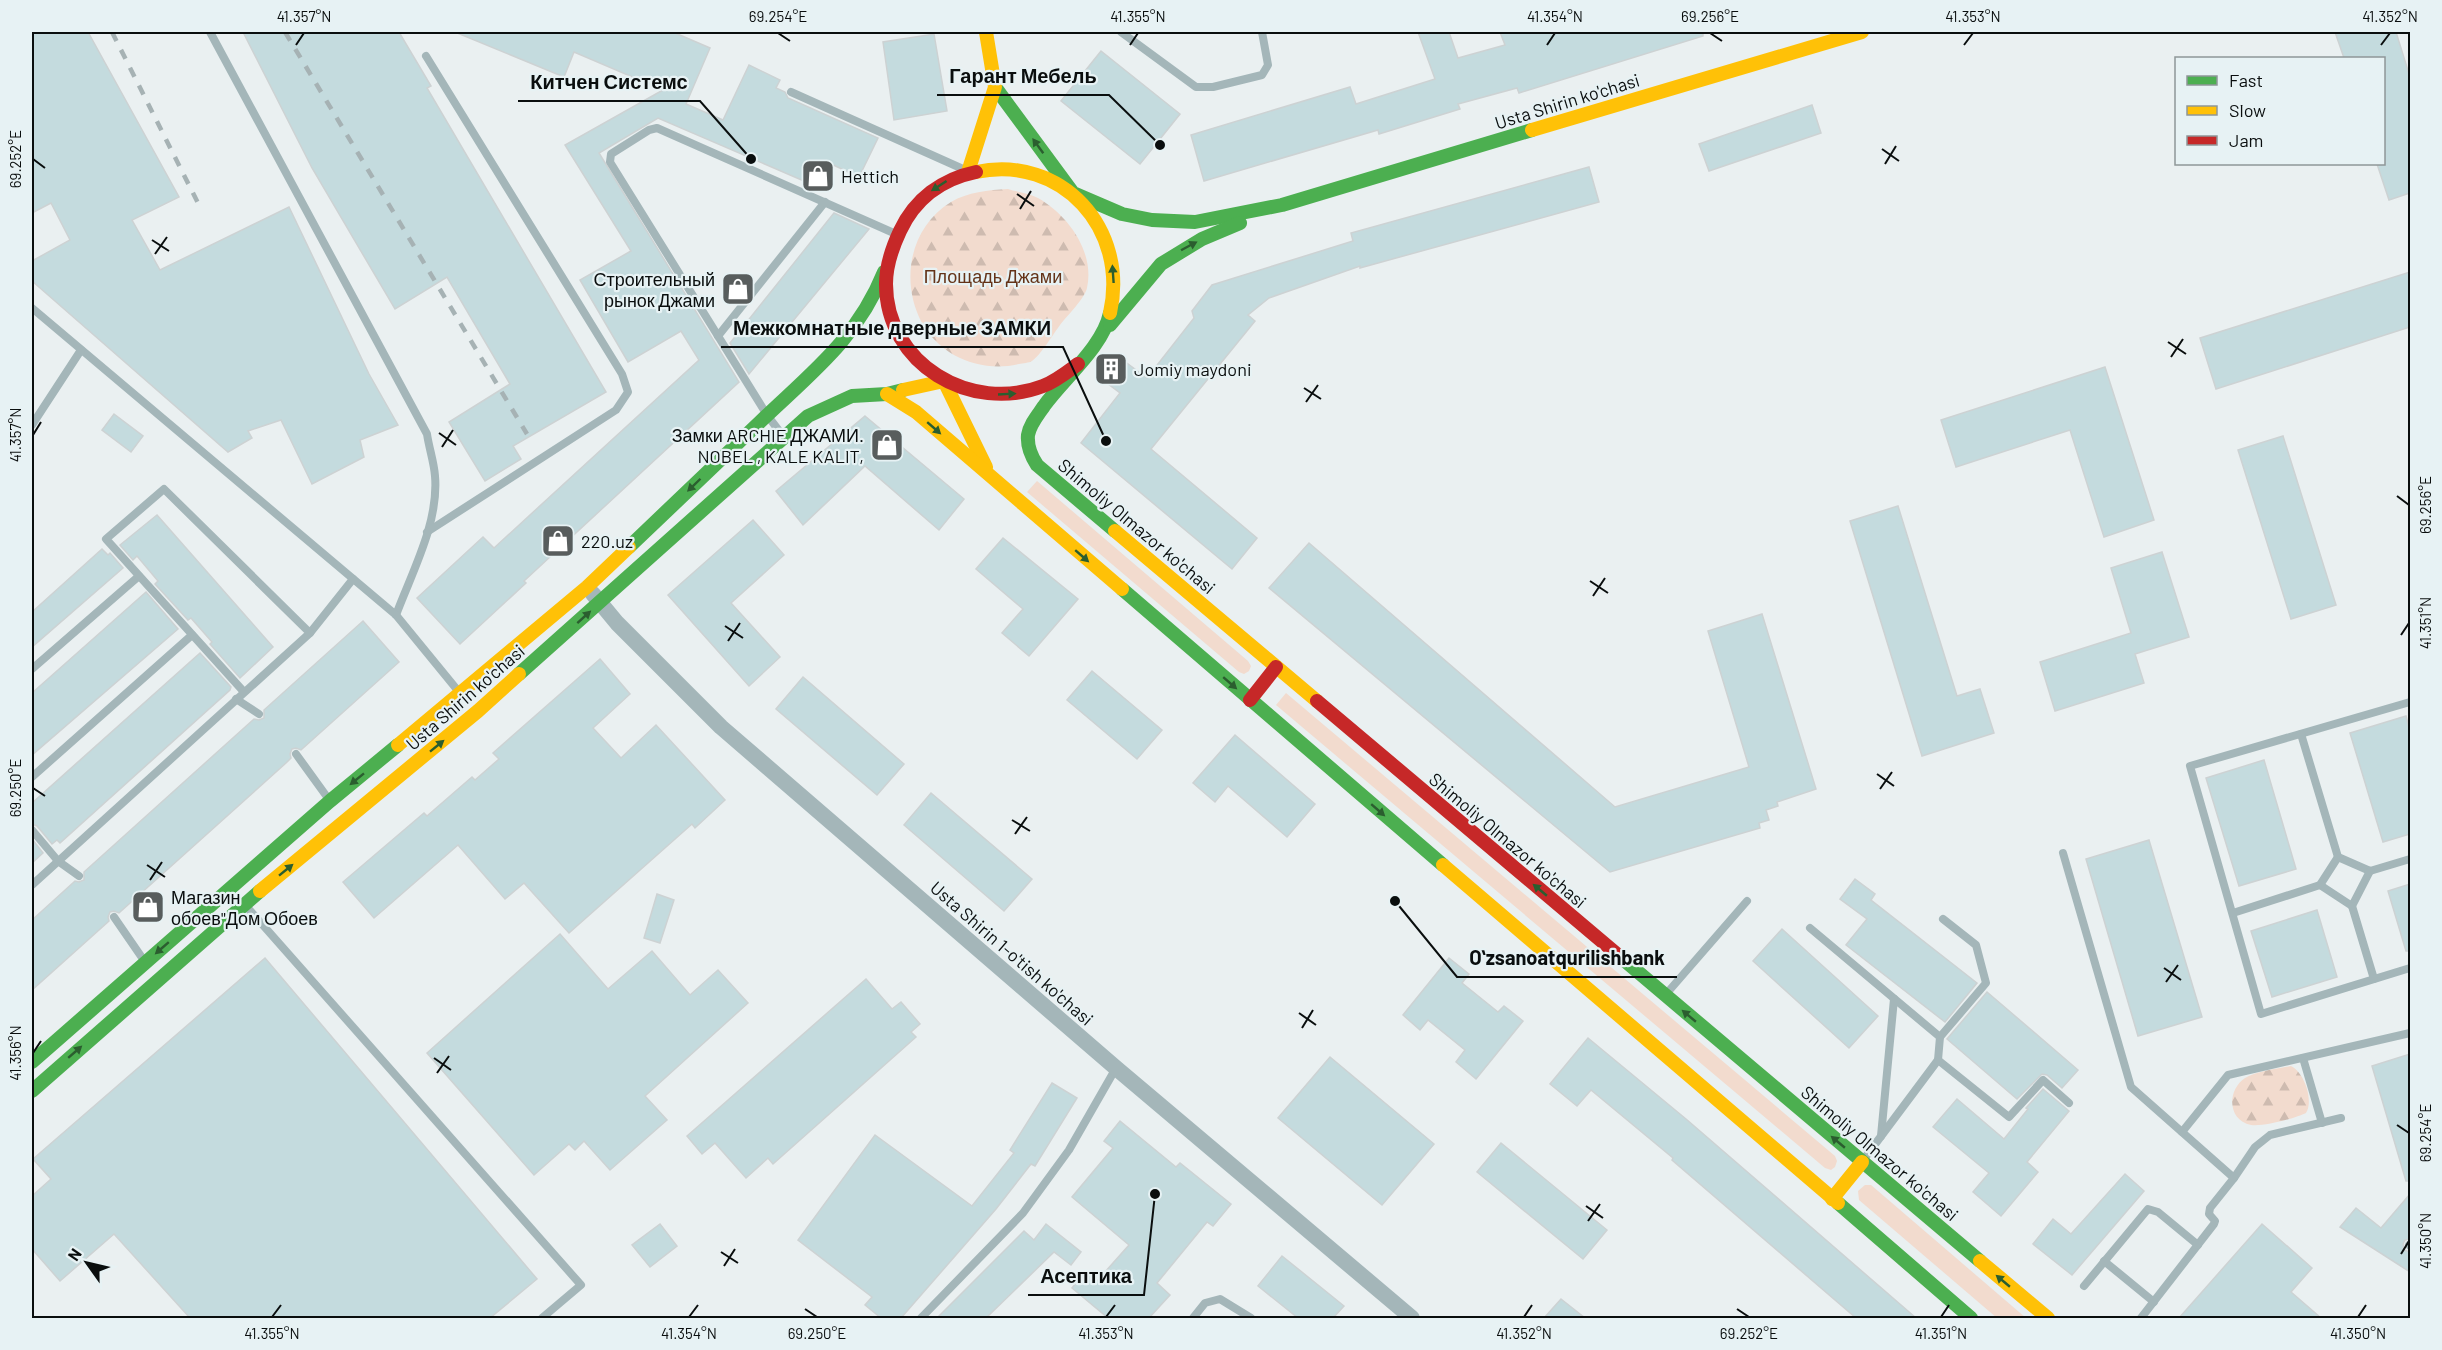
<svg xmlns="http://www.w3.org/2000/svg" width="2442" height="1350" font-family="Barlow,sans-serif">
  <defs>
    <pattern id="forest-firs" width="22" height="20" patternUnits="userSpaceOnUse" patternTransform="scale(1.5)"><rect width="22" height="20" fill="#f2dbce"/><path d="M5 1l3.5 6h-7zM16 11l3.5 6h-7z" fill="#cebbb0"/></pattern>
  </defs>
  <rect width="100%" height="100%" fill="#eaf0f1"/>
  <!-- grass -->
  <g fill="#f2dbce">
    <path d="M1037 481 1248 661 1251 666 1249 671 1244 674 1239 672 1027 492Z"/>
    <path d="M1286 693 1835 1156 1837 1161 1835 1167 1831 1170 1825 1168 1276 705Z"/>
    <path d="M1865 1185H1871L2026 1318H1997L1859 1200 1858 1191Z"/>
  </g>
  <!-- forest -->
  <g fill="url(#forest-firs)">
    <path d="M1008 189C1017 192 1029 193 1038 198 1068 215 1095 252 1087 288 1085 298 1067 316 1060 325 1054 333 1040 356 1032 361 1029 363 1023 363 1019 364 982 373 941 357 922 323 900 282 909 228 951 202 968 192 988 190 1008 189Z"/>
    <path d="M2291 1066C2304 1072 2314 1100 2306 1113 2296 1118 2263 1127 2251 1125 2227 1120 2227 1090 2245 1078 2257 1071 2277 1069 2291 1066Z"/>
  </g>
  <!-- building -->
  <g fill="#c4dbde" stroke="#cdd2d3" stroke-width="1.5">
    <path d="M32 32H88L179 197 132 220 160 270 289 207 369 374 398 425 360 440 364 457 312 484 281 420 248 431 252 438 228 452 32 281V261L70 240 51 203 32 213Z"/>
    <path d="M243 32H399L431 86 427 88 606 392 513 446 521 459 485 481 449 422 510 384 447 277 395 309 312 168Z"/>
    <path d="M455 32H673L710 48 686 104 723 120 749 65 780 80 776 88 785 92 788 98 878 138 859 177 829 163 820 188 658 118 599 153 739 382 524 581 526 583 460 644 417 598 483 537 494 548 699 360 681 331 628 362 580 280 631 251 565 145 663 90 574 52 564 77Z"/>
    <path d="M1418 32H1449L1458 58 1505 45 1500 32H1703V36L1519 93 1517 88 1458 104 1460 109 1379 134 1378 130 1204 181 1191 135 1350 87 1356 104 1435 79Z"/>
    <path d="M2335 32H2396L2410 77V193L2389 200 2377 164H2384V58H2344Z"/>
    <path d="M934 34 947 111 894 120 883 42Z"/>
    <path d="M1101 51 1180 114 1140 164 1061 101Z"/>
    <path d="M1812 105 1821 133 1709 171 1699 144Z"/>
    <path d="M1589 167 1599 202 1360 268V266L1269 298 1248 315 1255 321 1151 449 1257 538 1232 569 1081 443 1120 393 1099 377 1116 355 1147 378 1194 318 1192 311 1212 285 1353 241 1351 233Z"/>
    <path d="M834 213 869 229 749 374 730 343Z"/>
    <path d="M2410 272V327L2216 389 2200 338Z"/>
    <path d="M2105 367 2154 520 2104 537 2070 430 1956 467 1941 420Z"/>
    <path d="M114 414 143 436 131 452 102 430Z"/>
    <path d="M865 416 964 499 939 530 865 466 803 525 776 491Z"/>
    <path d="M2283 436 2336 605 2291 619 2238 450Z"/>
    <path d="M1898 506 1957 696 1980 689 1994 733 1922 756 1850 521Z"/>
    <path d="M157 515 273 647 240 678 210 644 212 642 191 618 188 620 155 584 158 581 137 556 133 560 120 545Z"/>
    <path d="M753 520 784 555 731 603 780 657 749 686 668 595Z"/>
    <path d="M1003 538 1078 599 1029 656 1002 633 1023 609 976 569Z"/>
    <path d="M1309 543 1615 807 1749 767 1708 631 1762 614 1816 789 1777 802 1778 806 1766 810 1769 820 1759 823 1760 828 1610 872 1269 588Z"/>
    <path d="M102 549 108 555 110 553 123 568 32 647V612Z"/>
    <path d="M2162 552 2189 637 2135 654 2144 683 2055 711 2040 662 2131 633 2111 568Z"/>
    <path d="M146 592 178 629 32 755V693Z"/>
    <path d="M363 621 399 662 301 750 296 748 292 749 290 754 291 758 286 763 119 913 114 911 110 912 108 917 109 921 32 990V920L75 881 79 882 84 880V872L254 719 259 720 264 718V710Z"/>
    <path d="M200 653 231 687 230 690 60 843 57 840 52 844 37 826 32 824V803Z"/>
    <path d="M600 659 630 694 593 728 621 758 656 725 725 800 695 828 692 824 569 933 524 883 505 899 458 845 374 918 343 882 424 813 427 816 472 777 475 780 499 759 493 753Z"/>
    <path d="M1092 671 1162 730 1137 759 1067 700Z"/>
    <path d="M803 677 904 764 877 795 776 709Z"/>
    <path d="M2406 716 2410 731V834L2383 842 2350 733Z"/>
    <path d="M1235 735 1315 804 1287 837 1228 786 1215 802 1193 783Z"/>
    <path d="M2264 760 2296 869 2239 886 2206 778Z"/>
    <path d="M931 793 1032 879 1004 911 904 825Z"/>
    <path d="M32 839 43 853 32 863Z"/>
    <path d="M2149 840 2202 1017 2138 1036 2086 859Z"/>
    <path d="M1855 879 1875 894 1871 900 1977 983 1945 1022 1846 945 1867 919 1840 899Z"/>
    <path d="M2410 884V951H2406L2388 891Z"/>
    <path d="M657 894 674 900 660 943 644 938Z"/>
    <path d="M2317 910 2337 977 2272 997 2251 931Z"/>
    <path d="M1782 929 1878 1016 1849 1048 1753 961Z"/>
    <path d="M560 934 608 989 652 951 690 995 718 970 748 1003 645 1096 667 1120 610 1170 584 1141 575 1150 569 1144 534 1175 427 1053Z"/>
    <path d="M265 958 537 1279 490 1318H190L114 1234 60 1281 32 1249V1196L51 1179 33 1159Z"/>
    <path d="M1449 958 1469 974 1462 983 1498 1012 1504 1006 1523 1021 1476 1079 1456 1062 1465 1050 1428 1020 1420 1030 1403 1015Z"/>
    <path d="M866 979 892 1009 901 1002 920 1024 911 1032 916 1037 773 1164 768 1158 746 1178 715 1143 702 1154 687 1136Z"/>
    <path d="M1987 992 2078 1070 2062 1088 2047 1075 2042 1074 2017 1099 1947 1039Z"/>
    <path d="M1588 1038 1686 1119 1916 1318H1856L1672 1160 1673 1158 1591 1090 1577 1106 1550 1084Z"/>
    <path d="M2410 1054V1181H2406L2372 1066Z"/>
    <path d="M1330 1057 1434 1144 1382 1205 1278 1118Z"/>
    <path d="M1052 1083 1077 1098 1035 1166 1031 1164 996 1209 901 1318H881L865 1305 872 1297 798 1240 875 1135 972 1206 1014 1153 1010 1150Z"/>
    <path d="M2043 1089 2069 1111 2027 1162 2038 1172 2001 1216 1973 1192 1989 1173 1933 1127 1957 1099 2004 1139 2028 1109 2026 1108Z"/>
    <path d="M1120 1121 1176 1167 1180 1163 1231 1204 1213 1226 1207 1222 1157 1283 1170 1295 1149 1318H1108L1072 1288 1086 1271 1097 1281 1129 1245 1072 1197 1113 1148 1104 1141Z"/>
    <path d="M1501 1143 1607 1230 1583 1259 1477 1172Z"/>
    <path d="M2125 1174 2144 1191 2072 1275 2033 1244 2053 1219 2071 1234Z"/>
    <path d="M2410 1194V1239L2405 1240 2403 1244 2404 1250 2410 1252V1272L2340 1227 2356 1208 2381 1228Z"/>
    <path d="M660 1224 677 1246 650 1267 632 1245Z"/>
    <path d="M1046 1224 1081 1252 1071 1265 1054 1252 986 1318H937L1024 1231 1034 1240Z"/>
    <path d="M2262 1224 2312 1268 2291 1292 2321 1318H2179Z"/>
    <path d="M1282 1256 1344 1306 1333 1318H1298L1258 1286Z"/>
    <path d="M1561 1299 1585 1318H1544Z"/>
  </g>
  <g fill="none" stroke-linecap="round" stroke-linejoin="round">
    <!-- lane -->
    <g stroke="#a4b6b9" stroke-width="8">
      <path d="M210 32 427 434C429 448 434 462 435 476 439 523 412 572 396 615"/>
      <path d="M1121 32 1196 87H1213L1262 75 1268 65 1262 32"/>
      <path d="M426 56 622 374 628 392 616 410 427 532"/>
      <path d="M791 92 963 169"/>
      <path d="M32 308 396 615 459 692"/>
      <path d="M718 336 825 202"/>
      <path d="M32 425 81 350"/>
      <path d="M783 436 767 415 610 162 611 154 649 130 657 128 896 234"/>
      <path d="M310 633 353 579"/>
      <path d="M32 669 139 576"/>
      <path d="M236 699 259 714"/>
      <path d="M2410 702 2190 766 2261 1014 2410 968"/>
      <path d="M2301 734 2338 857 2370 871 2410 859"/>
      <path d="M296 754 330 801"/>
      <path d="M32 777 192 635"/>
      <path d="M32 830 58 861 79 876"/>
      <path d="M2063 853 2131 1087 2234 1178 2210 1208 2209 1214 2215 1221 2214 1224 2141 1318"/>
      <path d="M32 885 310 633 164 489 106 539 244 692"/>
      <path d="M2320 885 2352 906 2370 871"/>
      <path d="M246 906 581 1285 542 1318"/>
      <path d="M2352 906 2374 979"/>
      <path d="M2233 913 2320 885 2338 857"/>
      <path d="M114 917 145 962"/>
      <path d="M1810 928 1940 1037 1938 1060"/>
      <path d="M1667 993 1747 901"/>
      <path d="M1940 1037 1986 983 1976 945 1943 919"/>
      <path d="M2303 1058 2322 1123"/>
      <path d="M2182 1132 2228 1075 2410 1033"/>
      <path d="M1881 1136 1894 999"/>
      <path d="M1864 1159 1938 1060 2009 1117 2043 1080 2069 1103"/>
      <path d="M2234 1178 2255 1147 2270 1135 2341 1118"/>
      <path d="M2409 1245 2410 1246"/>
      <path d="M2104 1261 2154 1302"/>
      <path d="M2084 1286 2148 1209 2158 1212 2198 1245"/>
      <path d="M921 1318 1023 1213 1069 1150 1116 1068"/>
      <path d="M1193 1318 1205 1303 1220 1299 1251 1318"/>
    </g>
    <!-- street -->
    <path stroke="#a4b6b9" stroke-width="16" d="M593 594 617 623 721 727 1116 1068 1412 1318"/>
    <!-- fast -->
    <g stroke="#4caf50" stroke-width="14">
      <path d="M995 87 1073 193 1122 214 1152 220 1195 222 1282 205 1532 130"/>
      <path d="M1110 313C1103 347 1064 378 1044 406 1038 415 1030 424 1028 435 1027 446 1031 456 1037 465L1115 531"/>
      <path d="M1110 325 1161 264 1202 239 1240 223"/>
      <path d="M629 547C673 505 717 463 761 421 811 373 857 339 884 272"/>
      <path d="M1122 589 1443 865"/>
      <path d="M519 674 808 416 852 396 887 394 903 390"/>
      <path d="M1618 955 1980 1261"/>
      <path d="M32 1062 330 801 398 745"/>
      <path d="M32 1091 260 891"/>
      <path d="M1838 1203 1971 1318"/>
    </g>
    <!-- slow -->
    <g stroke="#ffc107" stroke-width="14">
      <path d="M1532 130 1862 32"/>
      <path d="M968 172 995 87 986 32"/>
      <path d="M976 172C1062 154 1129 229 1110 313"/>
      <path d="M903 390 944 381 986 467"/>
      <path d="M887 394 916 412 1122 589"/>
      <path d="M1115 531 1317 701"/>
      <path d="M398 745 587 587 629 547"/>
      <path d="M1443 865 1838 1203"/>
      <path d="M260 891 478 711 519 674"/>
      <path d="M1832 1199 1862 1162"/>
      <path d="M1980 1261 2048 1318"/>
    </g>
    <!-- jam -->
    <g stroke="#c62828" stroke-width="14">
      <path d="M976 172C942 179 915 199 900 231 892 248 886 265 886 284 886 364 971 414 1043 386 1056 381 1067 372 1078 364"/>
      <path d="M1250 700 1276 667"/>
      <path d="M1317 701 1618 955"/>
    </g>
    <!-- rail -->
    <g stroke="#a6b2b4" stroke-width="4.5" stroke-dasharray="10 10" stroke-linecap="butt">
      <path d="M112 32 198 203"/>
      <path d="M285 32 527 434"/>
    </g>
  </g>
  <!-- one-way arrows -->
  <defs><path id="oneway-solid" d="M-6-.8H1V-3.2L6.5 0L1 3.2V.8H-6Z" transform="scale(1.5)"/></defs>
  <g fill="#2b5e2f">
    <use href="#oneway-solid" transform="translate(1038 146) rotate(-126)"/>
    <use href="#oneway-solid" transform="translate(939 186) rotate(147)"/>
    <use href="#oneway-solid" transform="translate(1189 246) rotate(-28)"/>
    <use href="#oneway-solid" transform="translate(1113 274) rotate(-94)"/>
    <use href="#oneway-solid" transform="translate(1007 394) rotate(-3)"/>
    <use href="#oneway-solid" transform="translate(934 428) rotate(41)"/>
    <use href="#oneway-solid" transform="translate(694 485) rotate(136)"/>
    <use href="#oneway-solid" transform="translate(1082 556) rotate(41)"/>
    <use href="#oneway-solid" transform="translate(584 617) rotate(-42)"/>
    <use href="#oneway-solid" transform="translate(1230 683) rotate(41)"/>
    <use href="#oneway-solid" transform="translate(437 746) rotate(-39)"/>
    <use href="#oneway-solid" transform="translate(357 779) rotate(141)"/>
    <use href="#oneway-solid" transform="translate(1378 810) rotate(41)"/>
    <use href="#oneway-solid" transform="translate(286 870) rotate(-39)"/>
    <use href="#oneway-solid" transform="translate(1540 890) rotate(-140)"/>
    <use href="#oneway-solid" transform="translate(162 948) rotate(139)"/>
    <use href="#oneway-solid" transform="translate(1689 1016) rotate(-140)"/>
    <use href="#oneway-solid" transform="translate(75 1052) rotate(-41)"/>
    <use href="#oneway-solid" transform="translate(1838 1142) rotate(-140)"/>
    <use href="#oneway-solid" transform="translate(2003 1281) rotate(-140)"/>
  </g>
  <!-- ticks -->
  <path fill="none" stroke="#0a0e0e" stroke-width="2" d="M778 33 790 41M1710 33 1722 41M296 45 304 33M1130 45 1138 33M1547 45 1555 33M1964 45 1973 33M2381 45 2390 33M1882 149 1899 161M33 159 45 168M1885 164 1896 146M1017 194 1034 206M1020 209 1031 191M152 240 169 251M155 254 167 237M2168 342 2186 354M2171 357 2183 339M1304 388 1321 399M1306 402 1318 385M439 433 456 445M33 435 41 422M442 447 453 430M2397 496 2409 505M1590 581 1608 593M1593 596 1605 578M725 626 743 638M2401 635 2409 623M728 641 740 623M1877 774 1894 786M33 788 45 796M1880 789 1892 772M1012 820 1030 831M1015 834 1027 817M147 865 165 877M150 880 162 862M2164 968 2181 980M2166 982 2178 965M1299 1013 1316 1025M1302 1028 1313 1010M33 1053 41 1041M434 1058 451 1070M437 1073 449 1056M2397 1125 2409 1133M1586 1206 1603 1218M1588 1221 1600 1204M721 1252 738 1263M2401 1254 2409 1241M724 1266 735 1249M805 1309 817 1317M1737 1309 1749 1317M272 1317 281 1305M689 1317 698 1305M1106 1317 1115 1305M1524 1317 1532 1305M1941 1317 1949 1305M2358 1317 2366 1305"/>
  <!-- icons -->
  <defs>
    <symbol id="shop-square" viewBox="-11 -11 22 22"><rect x="-9" y="-9" width="18" height="18" rx="4" fill="#585d5d" stroke="#e7f2f4"/><path d="M-5-2.5h2.3a2.7 3.5 0 0 1 5.4 0H5L5.5 6h-11ZM-1.5-2.5h3a1.5 2.3 0 0 0-3 0Z" fill="#fff"/></symbol>
    <symbol id="building-square" viewBox="-11 -11 22 22"><rect x="-9" y="-9" width="18" height="18" rx="4" fill="#585d5d" stroke="#e7f2f4"/><path d="M-4-6H4V6H1V3H-1V6H-4ZM-2.5-4.3h1.7v1.8h-1.7ZM.8-4.3h1.7v1.8H.8ZM-2.5-1h1.7V.8h-1.7ZM.8-1h1.7V.8H.8Z" fill="#fff"/></symbol>
  </defs>
  <g fill-rule="evenodd">
    <use href="#shop-square" x="799" y="157" width="38" height="38"/>
    <use href="#shop-square" x="719" y="270" width="38" height="38"/>
    <use href="#building-square" x="1092" y="350" width="38" height="38"/>
    <use href="#shop-square" x="868" y="426" width="38" height="38"/>
    <use href="#shop-square" x="539" y="522" width="38" height="38"/>
    <use href="#shop-square" x="129" y="888" width="38" height="38"/>
  </g>
  <g text-anchor="middle" dominant-baseline="central" stroke-width="4.5" stroke-linejoin="round" paint-order="stroke">
    <!-- street labels -->
    <g font-size="18" fill="#0a0e0e" stroke="#e7f2f4">
      <text transform="translate(1567 101) rotate(-17)">Usta Shirin ko'chasi</text>
      <text transform="translate(1137 526) rotate(40)">Shimoliy Olmazor ko'chasi</text>
      <text transform="translate(465 697) rotate(-41)">Usta Shirin ko'chasi</text>
      <text transform="translate(1508 840) rotate(40)">Shimoliy Olmazor ko'chasi</text>
      <text transform="translate(1012 953) rotate(41)">Usta Shirin 1-o'tish ko'chasi</text>
      <text transform="translate(1880 1153) rotate(40)">Shimoliy Olmazor ko'chasi</text>
    </g>
    <!-- poi labels -->
    <g font-size="18" fill="#0a0e0e" stroke="#e7f2f4" text-anchor="start">
      <text x="841" y="176">Hettich</text>
      <text x="715" y="279" text-anchor="end">Строительный<tspan x="715" dy="21">рынок Джами</tspan></text>
      <text x="1134" y="369">Jomiy maydoni</text>
      <text x="864" y="435" text-anchor="end">Замки ARCHIE ДЖАМИ.<tspan x="864" dy="21">NOBEL , KALE KALIT,</tspan></text>
      <text x="581" y="541">220.uz</text>
      <text x="171" y="897">Магазин<tspan x="171" dy="21">обоев"Дом Обоев</tspan></text>
    </g>
    <!-- park labels -->
    <g font-size="18" fill="#643318" stroke="#e7f2f4">
      <text x="993" y="276">Площадь Джами</text>
    </g>
  </g>
  <!-- callouts -->
  <path fill="none" stroke="#0a0e0e" stroke-width="2" d="M1160 145L1109 95H937M751 159L700 101H518M1106 441L1063 347H721M1395 901L1457 977H1677M1155 1194L1144 1295H1028"/>
  <g fill="#0a0e0e" stroke="#e7f2f4" stroke-width="2">
    <circle cx="1160" cy="145" r="6"/>
    <circle cx="751" cy="159" r="6"/>
    <circle cx="1106" cy="441" r="6"/>
    <circle cx="1395" cy="901" r="6"/>
    <circle cx="1155" cy="1194" r="6"/>
  </g>
  <g font-size="20" text-anchor="middle" font-weight="bold" fill="#0a0e0e" stroke="#e7f2f4" stroke-width="4.5" stroke-linejoin="round" paint-order="stroke">
    <text x="1023" y="83">Гарант Мебель</text>
    <text x="609" y="89">Китчен Системс</text>
    <text x="892" y="335">Межкомнатные дверные ЗАМКИ</text>
    <text x="1567" y="965">Oʻzsanoatqurilishbank</text>
    <text x="1086" y="1283">Асептика</text>
  </g>
  <!-- border -->
  <rect width="2442" height="1350" fill="none" stroke="#e7f2f4" stroke-width="66"/>
  <!-- legend -->
  <rect x="2175" y="57" width="210" height="108" fill="#e7f2f4" stroke="#8f9798" stroke-width="1.5"/>
  <rect x="2187" y="76" width="30" height="9" fill="#4caf50" stroke="#8f9798" stroke-width="1.5"/>
  <text x="2229" y="87" font-size="18" fill="#0a0e0e">Fast</text>
  <rect x="2187" y="106" width="30" height="9" fill="#ffc107" stroke="#8f9798" stroke-width="1.5"/>
  <text x="2229" y="117" font-size="18" fill="#0a0e0e">Slow</text>
  <rect x="2187" y="136" width="30" height="9" fill="#c62828" stroke="#8f9798" stroke-width="1.5"/>
  <text x="2229" y="147" font-size="18" fill="#0a0e0e">Jam</text>
  <!-- north arrow -->
  <g transform="translate(87 1263) rotate(304)" stroke="#e7f2f4" stroke-width="4.5" paint-order="stroke">
  <path d="M0-4.5L10 22L0 15L-10 22Z" fill="#0a0e0e"/>
  <text y="-9" font-size="16" font-weight="bold" text-anchor="middle" fill="#0a0e0e">N</text>
  </g>
  <rect x="33" y="33" width="2376" height="1284" fill="none" stroke="#0a0e0e" stroke-width="2"/>
  <g font-size="15" text-anchor="middle" fill="#0a0e0e">
    <text x="304" y="22">41.357°N</text>
    <text x="778" y="22">69.254°E</text>
    <text x="1138" y="22">41.355°N</text>
    <text x="1555" y="22">41.354°N</text>
    <text x="1710" y="22">69.256°E</text>
    <text x="1973" y="22">41.353°N</text>
    <text x="2390" y="22">41.352°N</text>
    <text transform="translate(16 159) rotate(-90)" y="5">69.252°E</text>
    <text transform="translate(16 435) rotate(-90)" y="5">41.357°N</text>
    <text transform="translate(2426 505) rotate(-90)" y="5">69.256°E</text>
    <text transform="translate(2426 623) rotate(-90)" y="5">41.351°N</text>
    <text transform="translate(16 788) rotate(-90)" y="5">69.250°E</text>
    <text transform="translate(16 1053) rotate(-90)" y="5">41.356°N</text>
    <text transform="translate(2426 1133) rotate(-90)" y="5">69.254°E</text>
    <text transform="translate(2426 1241) rotate(-90)" y="5">41.350°N</text>
    <text x="272" y="1339">41.355°N</text>
    <text x="689" y="1339">41.354°N</text>
    <text x="817" y="1339">69.250°E</text>
    <text x="1106" y="1339">41.353°N</text>
    <text x="1524" y="1339">41.352°N</text>
    <text x="1749" y="1339">69.252°E</text>
    <text x="1941" y="1339">41.351°N</text>
    <text x="2358" y="1339">41.350°N</text>
  </g>
</svg>
